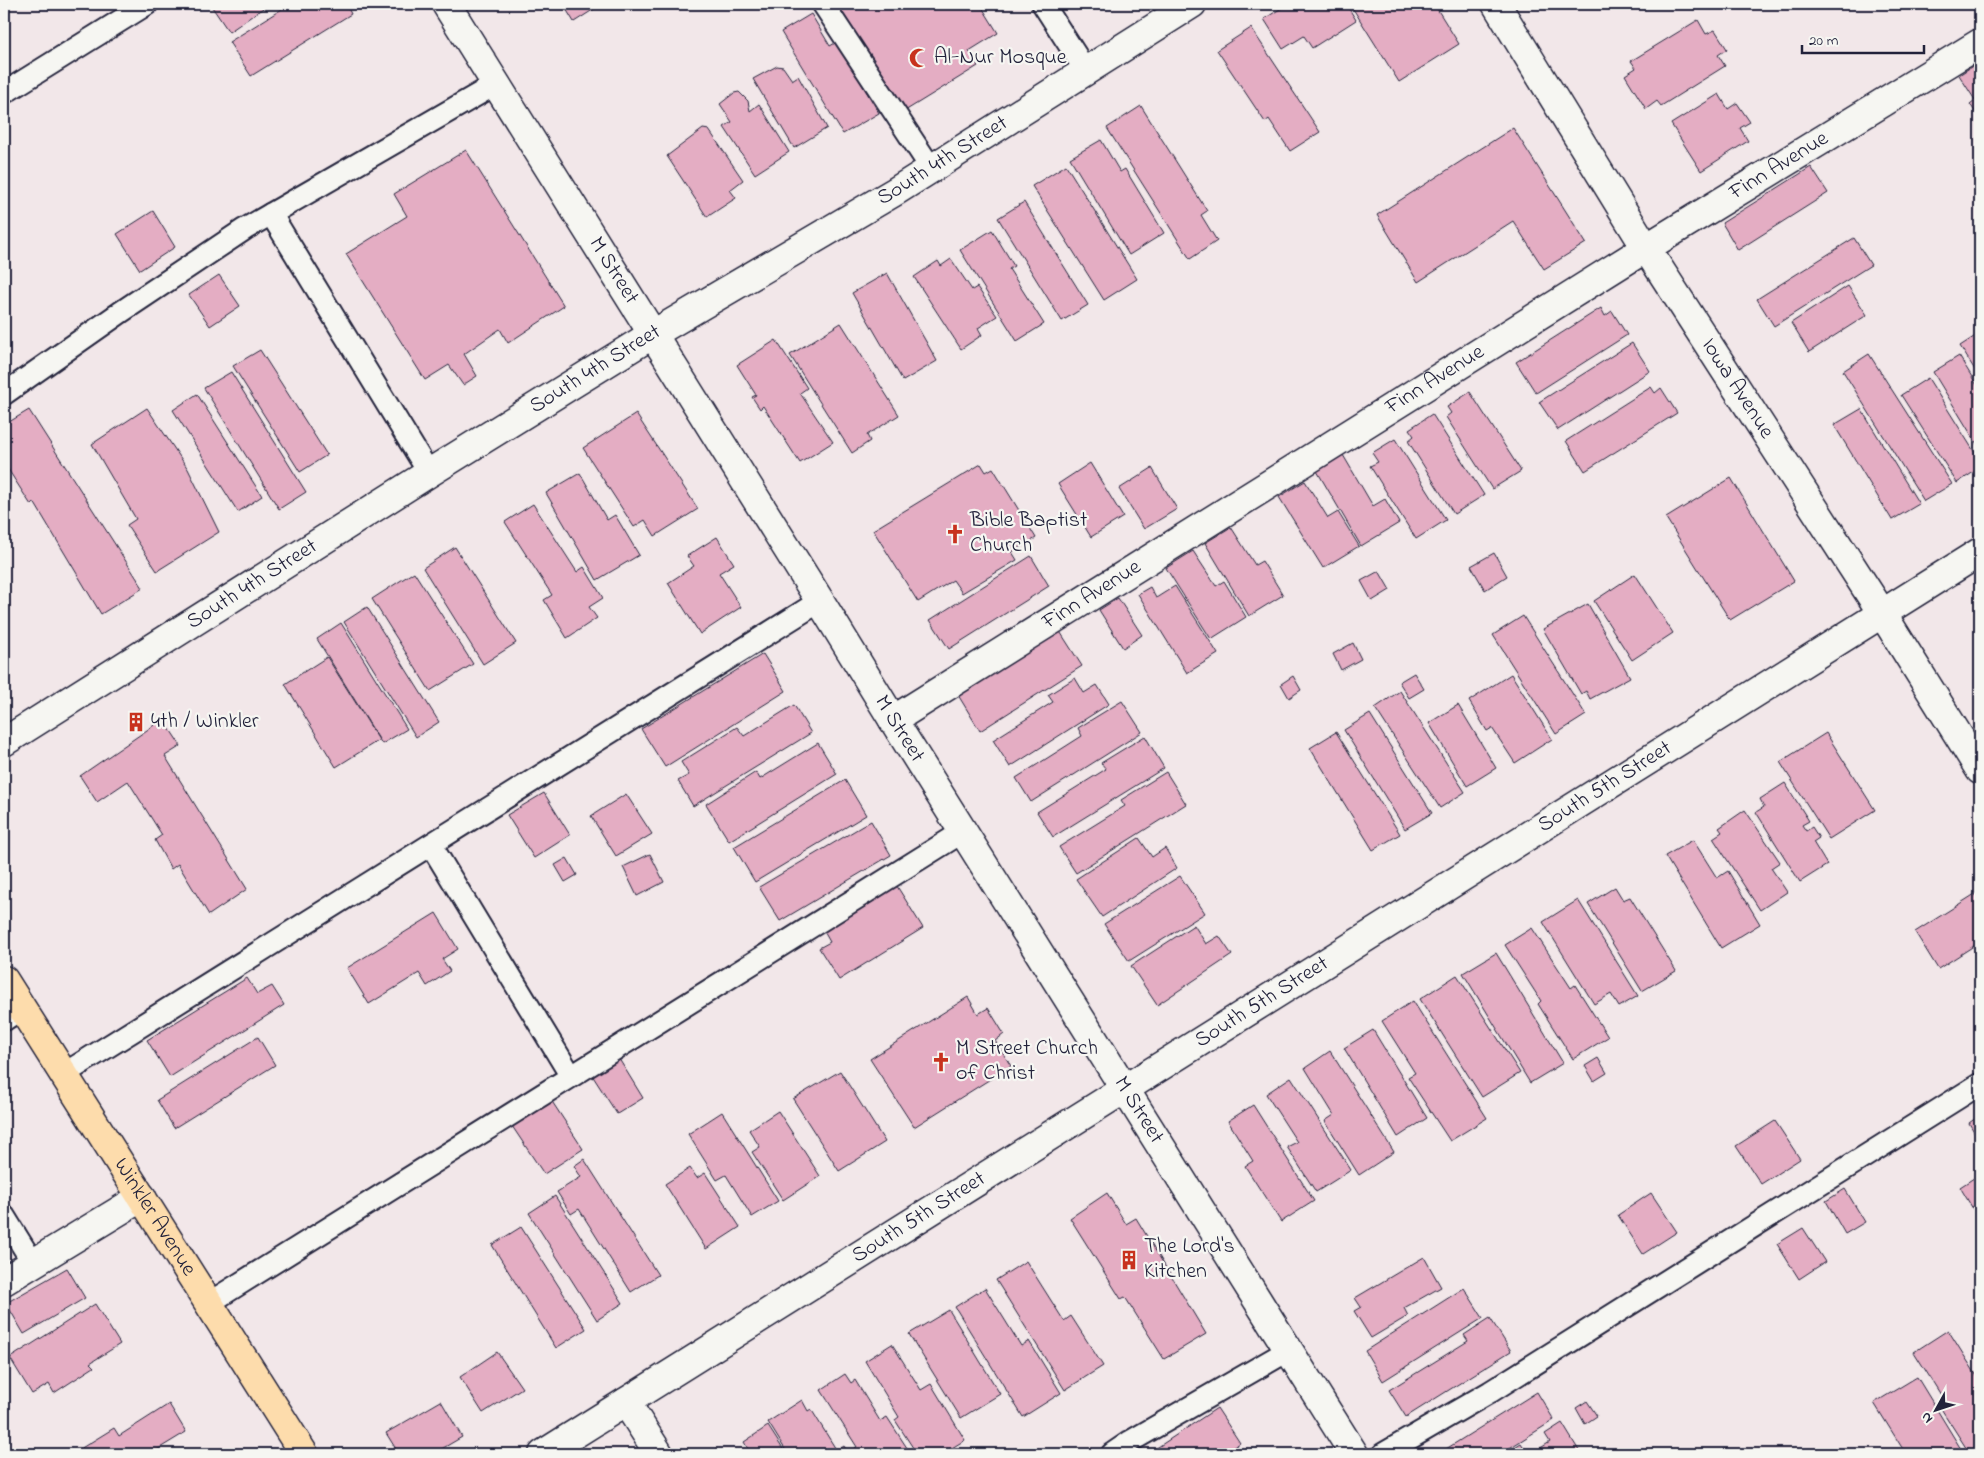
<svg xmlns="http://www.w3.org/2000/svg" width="1984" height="1458" font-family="'Indie Flower',sans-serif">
  <rect width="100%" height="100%" fill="#f2e7e9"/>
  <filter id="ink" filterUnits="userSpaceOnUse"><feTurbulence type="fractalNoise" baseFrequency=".02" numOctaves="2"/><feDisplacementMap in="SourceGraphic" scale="10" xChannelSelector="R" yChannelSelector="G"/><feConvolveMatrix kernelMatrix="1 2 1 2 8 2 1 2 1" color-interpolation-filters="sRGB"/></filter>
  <g filter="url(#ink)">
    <!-- building -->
    <g fill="#e4adc3" stroke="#22223b">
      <path d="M210 4H269L229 32Z"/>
      <path d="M290 4H346L351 14 251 76 229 42Z"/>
      <path d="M563 4H602L574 22Z"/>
      <path d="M823 4H980L998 33 969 51 978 66 900 114Z"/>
      <path d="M1288 4H1346L1356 20 1312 48 1304 36 1283 49 1264 19Z"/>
      <path d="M1350 4H1434L1459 44 1399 82Z"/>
      <path d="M811 14 830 46 837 42 879 113 843 134 781 32Z"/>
      <path d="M1698 20 1706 34 1715 30 1727 49 1718 55 1725 66 1661 106 1657 101 1646 109 1625 75 1636 68 1631 61Z"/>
      <path d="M1251 28 1320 132 1290 151 1269 119 1265 122 1217 50Z"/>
      <path d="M1980 61V119L1970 104 1975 100 1959 75Z"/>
      <path d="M777 66 783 67 792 80 798 76 827 128 794 148 753 79Z"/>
      <path d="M739 92 748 101 750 111 759 104 789 152 755 174 724 127 732 122 720 104 734 93Z"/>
      <path d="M1719 94 1728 109 1737 103 1750 122 1740 128 1748 141 1701 171 1671 124Z"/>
      <path d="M1141 106 1207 211 1201 215 1217 241 1190 259 1107 128Z"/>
      <path d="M1513 128 1586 243 1544 269 1513 221 1418 282 1377 215Z"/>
      <path d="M703 129 709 130 743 180 730 190 736 198 707 217 667 156Z"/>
      <path d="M1101 140 1120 172 1125 169 1164 233 1129 255 1070 158Z"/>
      <path d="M466 150 564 306 508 343 500 329 464 354 477 376 463 385 449 365 425 380 346 254 407 216 394 194Z"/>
      <path d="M1066 165 1137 279 1104 300 1032 186Z"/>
      <path d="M1811 167 1828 193 1738 250 1722 223Z"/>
      <path d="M1024 202 1088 305 1062 321 998 218Z"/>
      <path d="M153 211 175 247 140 270 117 234Z"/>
      <path d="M992 230 1014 266 1009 269 1044 324 1017 341 960 250Z"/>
      <path d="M1854 238 1871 265 1774 326 1757 299Z"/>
      <path d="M951 259 972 290 977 287 997 316 978 328 982 335 961 349 914 277 938 261 941 266Z"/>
      <path d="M887 273 937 361 903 381 852 293Z"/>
      <path d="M219 275 240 306 210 326 189 295Z"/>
      <path d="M1848 286 1867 315 1809 352 1791 323Z"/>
      <path d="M1601 308 1605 316 1612 311 1627 335 1536 393 1516 362Z"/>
      <path d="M841 323 899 415 867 435 870 441 852 453 790 355Z"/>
      <path d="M1980 333V378L1960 346Z"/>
      <path d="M776 340 807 388 800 393 833 442 800 463 763 406 760 409 752 397 756 395 737 365Z"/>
      <path d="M1632 343 1650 371 1558 430 1539 402Z"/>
      <path d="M260 350 327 455 300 472 233 366Z"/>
      <path d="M1869 354 1952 484 1924 501 1843 371Z"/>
      <path d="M1959 356 1980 390V449L1933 372Z"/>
      <path d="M231 372 306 492 279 509 204 388Z"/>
      <path d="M1928 378 1980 461V468L1957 483 1901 395Z"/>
      <path d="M1651 387 1655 393 1661 388 1677 413 1585 471 1566 441Z"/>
      <path d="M1470 392 1521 471 1492 489 1446 417 1451 413 1447 407Z"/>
      <path d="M197 394 262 496 238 512 173 410Z"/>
      <path d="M147 408 188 469 219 532 157 571 127 525 136 519 92 444Z"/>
      <path d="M1861 409 1919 504 1892 520 1834 425Z"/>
      <path d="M29 410 143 588 101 614 34 502 31 505 4 463V425Z"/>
      <path d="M636 414 698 509 655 536 645 520 634 527 583 448Z"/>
      <path d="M1432 414 1484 495 1454 514 1408 441 1414 436 1409 429Z"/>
      <path d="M1395 439 1446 520 1416 539 1370 466 1378 462 1372 453Z"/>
      <path d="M1343 455 1373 506 1385 499 1399 523 1361 546 1317 471Z"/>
      <path d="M1090 463 1123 517 1091 537 1058 484Z"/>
      <path d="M981 464 986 472 993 468 1036 538 1012 552 1017 560 962 593 953 580 918 602 873 530Z"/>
      <path d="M1152 468 1177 509 1144 529 1119 489Z"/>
      <path d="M580 473 607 520 615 515 639 555 597 580 546 493Z"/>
      <path d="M1731 478 1794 581 1730 620 1666 518Z"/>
      <path d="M1305 481 1328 518 1338 512 1359 546 1323 568 1279 497Z"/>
      <path d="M533 504 577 572 584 567 603 598 589 607 597 618 567 638 544 600 552 595 505 522Z"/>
      <path d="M1231 527 1255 565 1262 561 1283 595 1249 616 1205 543Z"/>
      <path d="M717 537 734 564 719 573 741 607 700 634 668 583 694 566 687 556Z"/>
      <path d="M455 547 516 643 483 664 423 568Z"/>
      <path d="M1193 551 1216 586 1224 581 1246 617 1211 639 1166 568Z"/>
      <path d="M1494 553 1507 576 1485 590 1471 566Z"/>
      <path d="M1031 556 1049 586 949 649 930 620Z"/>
      <path d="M1379 571 1390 590 1372 601 1361 581Z"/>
      <path d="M414 572 473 664 430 691 372 599Z"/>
      <path d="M1635 574 1673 633 1632 660 1594 601Z"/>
      <path d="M1175 586 1218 654 1187 673 1138 594 1150 587 1156 598Z"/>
      <path d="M1118 598 1142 635 1123 648 1099 610Z"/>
      <path d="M1588 604 1630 677 1590 699 1586 691 1581 694 1543 629Z"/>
      <path d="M367 607 439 722 416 737 344 622Z"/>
      <path d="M1523 616 1586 715 1556 734 1493 635Z"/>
      <path d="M341 623 407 729 382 744 317 639Z"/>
      <path d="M1059 630 1082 666 980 731 958 695Z"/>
      <path d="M1353 643 1361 659 1341 670 1333 654Z"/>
      <path d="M763 654 786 691 665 767 641 729Z"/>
      <path d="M327 657 379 740 336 767 285 684Z"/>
      <path d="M1414 673 1424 689 1409 698 1399 682Z"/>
      <path d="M1511 674 1552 739 1515 763 1492 728 1487 731 1469 701Z"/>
      <path d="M1293 676 1301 690 1289 698 1281 684Z"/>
      <path d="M1075 678 1084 693 1097 685 1109 704 1010 767 993 740 1053 702 1048 695Z"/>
      <path d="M1400 691 1465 792 1440 808 1375 708Z"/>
      <path d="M1122 701 1142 732 1031 802 1016 778 1082 736 1078 728Z"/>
      <path d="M794 705 811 733 693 806 678 781 689 775 681 762 737 727 744 736Z"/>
      <path d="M1458 705 1496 768 1467 786 1429 723Z"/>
      <path d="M1370 714 1432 813 1405 829 1344 730Z"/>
      <path d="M138 717 140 721 133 726 131 722Z"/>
      <path d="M163 719 181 746 165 756 247 889 209 915 178 864 171 869 155 840 162 835 128 781 97 802 80 776Z"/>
      <path d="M1336 732 1400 834 1373 850 1310 748Z"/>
      <path d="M1826 733 1875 810 1829 839 1780 762Z"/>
      <path d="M1145 736 1164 768 1053 837 1037 812 1106 769 1101 763Z"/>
      <path d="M818 743 837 774 729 841 706 804 756 772 760 779Z"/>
      <path d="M1166 772 1186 804 1076 873 1059 847 1125 806 1121 800Z"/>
      <path d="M845 780 866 815 755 882 734 847Z"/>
      <path d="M1785 783 1809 821 1802 825 1806 831 1812 827 1819 838 1813 842 1827 865 1800 882 1756 812 1764 807 1760 799Z"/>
      <path d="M544 793 570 835 534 858 507 815Z"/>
      <path d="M626 794 652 834 616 856 591 816Z"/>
      <path d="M1745 810 1780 862 1771 868 1787 892 1760 910 1713 838 1722 832 1719 828Z"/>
      <path d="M871 821 891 855 780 921 759 887Z"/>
      <path d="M1139 838 1152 857 1165 848 1177 868 1102 917 1076 879Z"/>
      <path d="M1693 840 1717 878 1728 871 1760 924 1721 948 1665 856Z"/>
      <path d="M650 854 664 882 637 896 623 867Z"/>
      <path d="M567 858 577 875 565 882 555 865Z"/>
      <path d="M1180 876 1205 913 1129 961 1104 924Z"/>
      <path d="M895 883 923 928 839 980 819 948 830 942 822 928Z"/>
      <path d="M1615 887 1623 900 1630 897 1676 971 1642 991 1588 904Z"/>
      <path d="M1975 894 1980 901V942L1938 969 1915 932Z"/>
      <path d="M1578 900 1638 996 1619 1007 1611 994 1594 1004 1543 922Z"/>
      <path d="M436 913 458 949 442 959 450 971 427 986 419 973 369 1004 347 968Z"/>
      <path d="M1194 925 1206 944 1219 936 1232 955 1157 1005 1131 966Z"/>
      <path d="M1532 928 1571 988 1575 985 1608 1037 1573 1059 1538 1004 1541 1001 1505 945Z"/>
      <path d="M1496 953 1563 1063 1530 1083 1463 973Z"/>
      <path d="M1457 975 1520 1073 1482 1097 1420 999Z"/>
      <path d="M247 978 257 994 272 986 284 1005 170 1077 147 1040Z"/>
      <path d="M968 997 978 1014 988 1008 1004 1034 995 1041 1011 1066 914 1127 870 1059Z"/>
      <path d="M1413 1001 1487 1118 1450 1141 1408 1077 1415 1073 1382 1021Z"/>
      <path d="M1373 1030 1427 1118 1398 1137 1344 1048Z"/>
      <path d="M258 1037 275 1065 174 1128 157 1100Z"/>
      <path d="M1330 1051 1394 1152 1359 1175 1325 1121 1334 1115 1305 1068Z"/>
      <path d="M1598 1058 1607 1073 1594 1081 1585 1066Z"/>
      <path d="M619 1059 643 1098 617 1114 592 1075Z"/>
      <path d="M840 1071 885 1142 839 1171 793 1099Z"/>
      <path d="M1291 1077 1351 1170 1316 1192 1287 1147 1297 1142 1266 1094Z"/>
      <path d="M551 1100 583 1149 544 1174 512 1126Z"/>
      <path d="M1253 1105 1314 1201 1281 1222 1245 1166 1253 1161 1228 1121Z"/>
      <path d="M778 1111 820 1176 783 1200 752 1152 760 1147 749 1130Z"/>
      <path d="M722 1112 778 1201 752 1217 726 1175 717 1180 688 1134Z"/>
      <path d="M1980 1115V1142L1969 1123Z"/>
      <path d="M1775 1121 1800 1159 1761 1184 1736 1146Z"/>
      <path d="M584 1159 658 1275 631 1292 579 1209 571 1214 557 1192 581 1177 574 1166Z"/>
      <path d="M690 1168 697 1178 705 1173 740 1227 706 1249 665 1184Z"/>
      <path d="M1980 1174V1211L1976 1214 1960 1187Z"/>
      <path d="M1845 1189 1865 1222 1845 1234 1826 1201Z"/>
      <path d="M1107 1193 1126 1224 1136 1218 1206 1334 1164 1359 1125 1297 1121 1299 1070 1218Z"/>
      <path d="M1651 1193 1677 1232 1643 1254 1618 1215Z"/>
      <path d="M555 1196 623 1303 597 1320 529 1213Z"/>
      <path d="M521 1227 586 1329 556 1348 492 1245Z"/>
      <path d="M1803 1228 1825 1262 1799 1279 1777 1244Z"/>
      <path d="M1424 1257 1441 1287 1404 1308 1408 1316 1371 1338 1354 1311 1361 1307 1355 1298Z"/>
      <path d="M1026 1261 1064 1321 1071 1316 1103 1366 1065 1390 996 1280Z"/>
      <path d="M67 1268 85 1298 24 1334 6 1303Z"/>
      <path d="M985 1288 1021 1346 1029 1341 1061 1393 1023 1417 955 1307Z"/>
      <path d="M1464 1288 1483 1318 1383 1381 1365 1351Z"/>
      <path d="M95 1304 120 1344 90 1363 94 1367 54 1393 49 1384 32 1394 10 1358Z"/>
      <path d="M949 1310 1000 1394 961 1418 909 1334Z"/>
      <path d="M1490 1318 1511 1351 1406 1417 1389 1390 1468 1341 1464 1335Z"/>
      <path d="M1948 1330 1980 1381V1454H1970L1940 1407 1946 1403 1914 1352Z"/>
      <path d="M892 1344 921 1390 931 1384 965 1440 942 1454H917L895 1420 899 1417 865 1361Z"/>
      <path d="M497 1352 522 1388 483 1413 460 1377Z"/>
      <path d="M845 1374 851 1383 855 1380 880 1421 887 1417 911 1454H853L850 1451 857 1447 821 1390Z"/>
      <path d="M1917 1377 1964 1454H1906L1874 1403Z"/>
      <path d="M1537 1392 1554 1420 1500 1454H1438Z"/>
      <path d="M802 1400 808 1411 811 1409 837 1451 844 1446 849 1454H788L768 1422Z"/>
      <path d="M441 1401 462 1437 433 1454H399L386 1433Z"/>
      <path d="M1587 1401 1597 1416 1585 1424 1576 1408Z"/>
      <path d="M169 1404 186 1432 150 1454H72L114 1428 119 1436Z"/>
      <path d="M1217 1408 1240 1443 1223 1454H1150L1149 1453Z"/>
      <path d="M1562 1423 1581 1454H1531L1550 1442 1545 1434Z"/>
      <path d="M768 1426 786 1454H751L744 1442Z"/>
      <path d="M1521 1443 1528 1454H1504Z"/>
      <path d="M1245 1449 1248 1454H1236Z"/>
    </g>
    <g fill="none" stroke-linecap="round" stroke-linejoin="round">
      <defs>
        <g id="service">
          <path d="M823 4 931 168"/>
          <path d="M1043 4 1086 71"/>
          <path d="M4 93 147 4"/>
          <path d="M271 214 429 473"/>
          <path d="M4 394 121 312 245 229 496 84"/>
          <path d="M431 845 571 1076"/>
          <path d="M4 1020 22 1008"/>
          <path d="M64 1074 820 601"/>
          <path d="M4 1216 33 1263"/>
          <path d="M209 1303 964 831"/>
          <path d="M1112 1454 1131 1441 1289 1350"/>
          <path d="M1383 1454 1490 1392 1980 1084"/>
        </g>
        <g id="minor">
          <path id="s1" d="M446 4 820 601 893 720 1354 1454"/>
          <path id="s2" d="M1496 4 1646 248 1882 613 1980 770"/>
          <path id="s3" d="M893 720 1646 248 1980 43"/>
          <path d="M4 1281 142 1197"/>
          <path d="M626 1402 659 1454"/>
          <path id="s4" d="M543 1454 1980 552"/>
        </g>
        <g id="secondary">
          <path id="s5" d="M4 742 429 473 653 334 896 191 1192 4"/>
        </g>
        <g id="primary">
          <path id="s6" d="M4 980 304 1454"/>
        </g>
      </defs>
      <!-- service casing -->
      <use href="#service" stroke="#22223b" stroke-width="25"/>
      <!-- minor casing -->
      <use href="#minor" stroke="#22223b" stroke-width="31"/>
      <!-- secondary casing -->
      <use href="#secondary" stroke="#22223b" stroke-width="31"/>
      <!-- primary casing -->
      <use href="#primary" stroke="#22223b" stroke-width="31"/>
      <!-- service -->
      <use href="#service" stroke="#f6f6f2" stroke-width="21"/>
      <!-- minor -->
      <use href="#minor" stroke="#f6f6f2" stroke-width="28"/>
      <!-- secondary -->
      <use href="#secondary" stroke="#f6f6f2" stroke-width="28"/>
      <!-- primary -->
      <use href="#primary" stroke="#fddcac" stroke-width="28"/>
    </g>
  </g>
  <!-- icons -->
  <defs>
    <symbol id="mosque-bare" viewBox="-9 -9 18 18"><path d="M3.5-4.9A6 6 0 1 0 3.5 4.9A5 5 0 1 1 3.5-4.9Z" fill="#c8321e" stroke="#f6f6f2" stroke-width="2.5" paint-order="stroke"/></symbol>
    <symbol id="church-bare" viewBox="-9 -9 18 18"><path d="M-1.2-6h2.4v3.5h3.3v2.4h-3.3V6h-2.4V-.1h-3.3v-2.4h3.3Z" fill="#c8321e" stroke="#f6f6f2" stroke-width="2.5" paint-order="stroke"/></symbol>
    <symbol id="building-bare" viewBox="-9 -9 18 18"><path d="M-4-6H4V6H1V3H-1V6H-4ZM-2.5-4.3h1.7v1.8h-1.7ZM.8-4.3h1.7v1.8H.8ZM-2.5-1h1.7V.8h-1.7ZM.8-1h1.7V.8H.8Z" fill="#c8321e" stroke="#f6f6f2" stroke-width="2.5" paint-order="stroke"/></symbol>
  </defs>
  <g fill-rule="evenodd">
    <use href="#mosque-bare" x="905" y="44" width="28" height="28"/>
    <use href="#church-bare" x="941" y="520" width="28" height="28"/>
    <use href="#building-bare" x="122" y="708" width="28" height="28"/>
    <use href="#church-bare" x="927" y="1048" width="28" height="28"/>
    <use href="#building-bare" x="1115" y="1246" width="28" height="28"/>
  </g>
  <g text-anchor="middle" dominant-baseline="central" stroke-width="4.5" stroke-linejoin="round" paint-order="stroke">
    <!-- poi labels -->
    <g font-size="22" fill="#22223b" stroke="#f6f6f2" text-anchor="start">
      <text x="934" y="58">Al-Nur Mosque</text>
      <text x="970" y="521">Bible Baptist<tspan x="970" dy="25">Church</tspan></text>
      <text x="151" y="722">4th / Winkler</text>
      <text x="956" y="1049">M Street Church<tspan x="956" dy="25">of Christ</tspan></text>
      <text x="1144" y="1247">The Lord's<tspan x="1144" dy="25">Kitchen</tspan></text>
    </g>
    <!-- street labels -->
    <g font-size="22" fill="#22223b" stroke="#f6f6f2">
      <text stroke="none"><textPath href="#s5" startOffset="1104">South 4th Street</textPath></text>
      <text stroke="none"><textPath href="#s3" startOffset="1045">Finn Avenue</textPath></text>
      <text stroke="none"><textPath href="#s1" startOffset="315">M Street</textPath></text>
      <text stroke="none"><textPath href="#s5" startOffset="699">South 4th Street</textPath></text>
      <text stroke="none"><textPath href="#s3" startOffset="640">Finn Avenue</textPath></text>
      <text stroke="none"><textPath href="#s2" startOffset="454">Iowa Avenue</textPath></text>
      <text stroke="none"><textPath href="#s5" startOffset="294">South 4th Street</textPath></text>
      <text stroke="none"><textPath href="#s3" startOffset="235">Finn Avenue</textPath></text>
      <text stroke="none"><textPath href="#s1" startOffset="855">M Street</textPath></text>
      <text stroke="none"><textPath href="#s4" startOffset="1254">South 5th Street</textPath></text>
      <text stroke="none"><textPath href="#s4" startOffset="849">South 5th Street</textPath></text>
      <text stroke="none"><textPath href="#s1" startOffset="1305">M Street</textPath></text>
      <text stroke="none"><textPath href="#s6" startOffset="281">Winkler Avenue</textPath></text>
      <text stroke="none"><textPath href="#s4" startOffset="444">South 5th Street</textPath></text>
    </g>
  </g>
  <!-- margin -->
  <rect width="1984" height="1458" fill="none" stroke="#f6f6f2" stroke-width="20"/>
  <rect x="10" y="10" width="1964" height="1438" fill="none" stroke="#22223b" stroke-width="2" filter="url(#ink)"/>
  <!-- north arrow -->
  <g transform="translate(1936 1410) rotate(230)" stroke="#f6f6f2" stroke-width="4" paint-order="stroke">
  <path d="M0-4L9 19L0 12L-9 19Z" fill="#22223b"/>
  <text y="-8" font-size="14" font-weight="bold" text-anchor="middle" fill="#22223b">N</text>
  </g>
  <!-- scale -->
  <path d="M1802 45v8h122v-8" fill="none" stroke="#22223b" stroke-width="2.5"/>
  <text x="1809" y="45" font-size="15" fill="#22223b" stroke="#f6f6f2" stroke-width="4" paint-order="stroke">20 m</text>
</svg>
